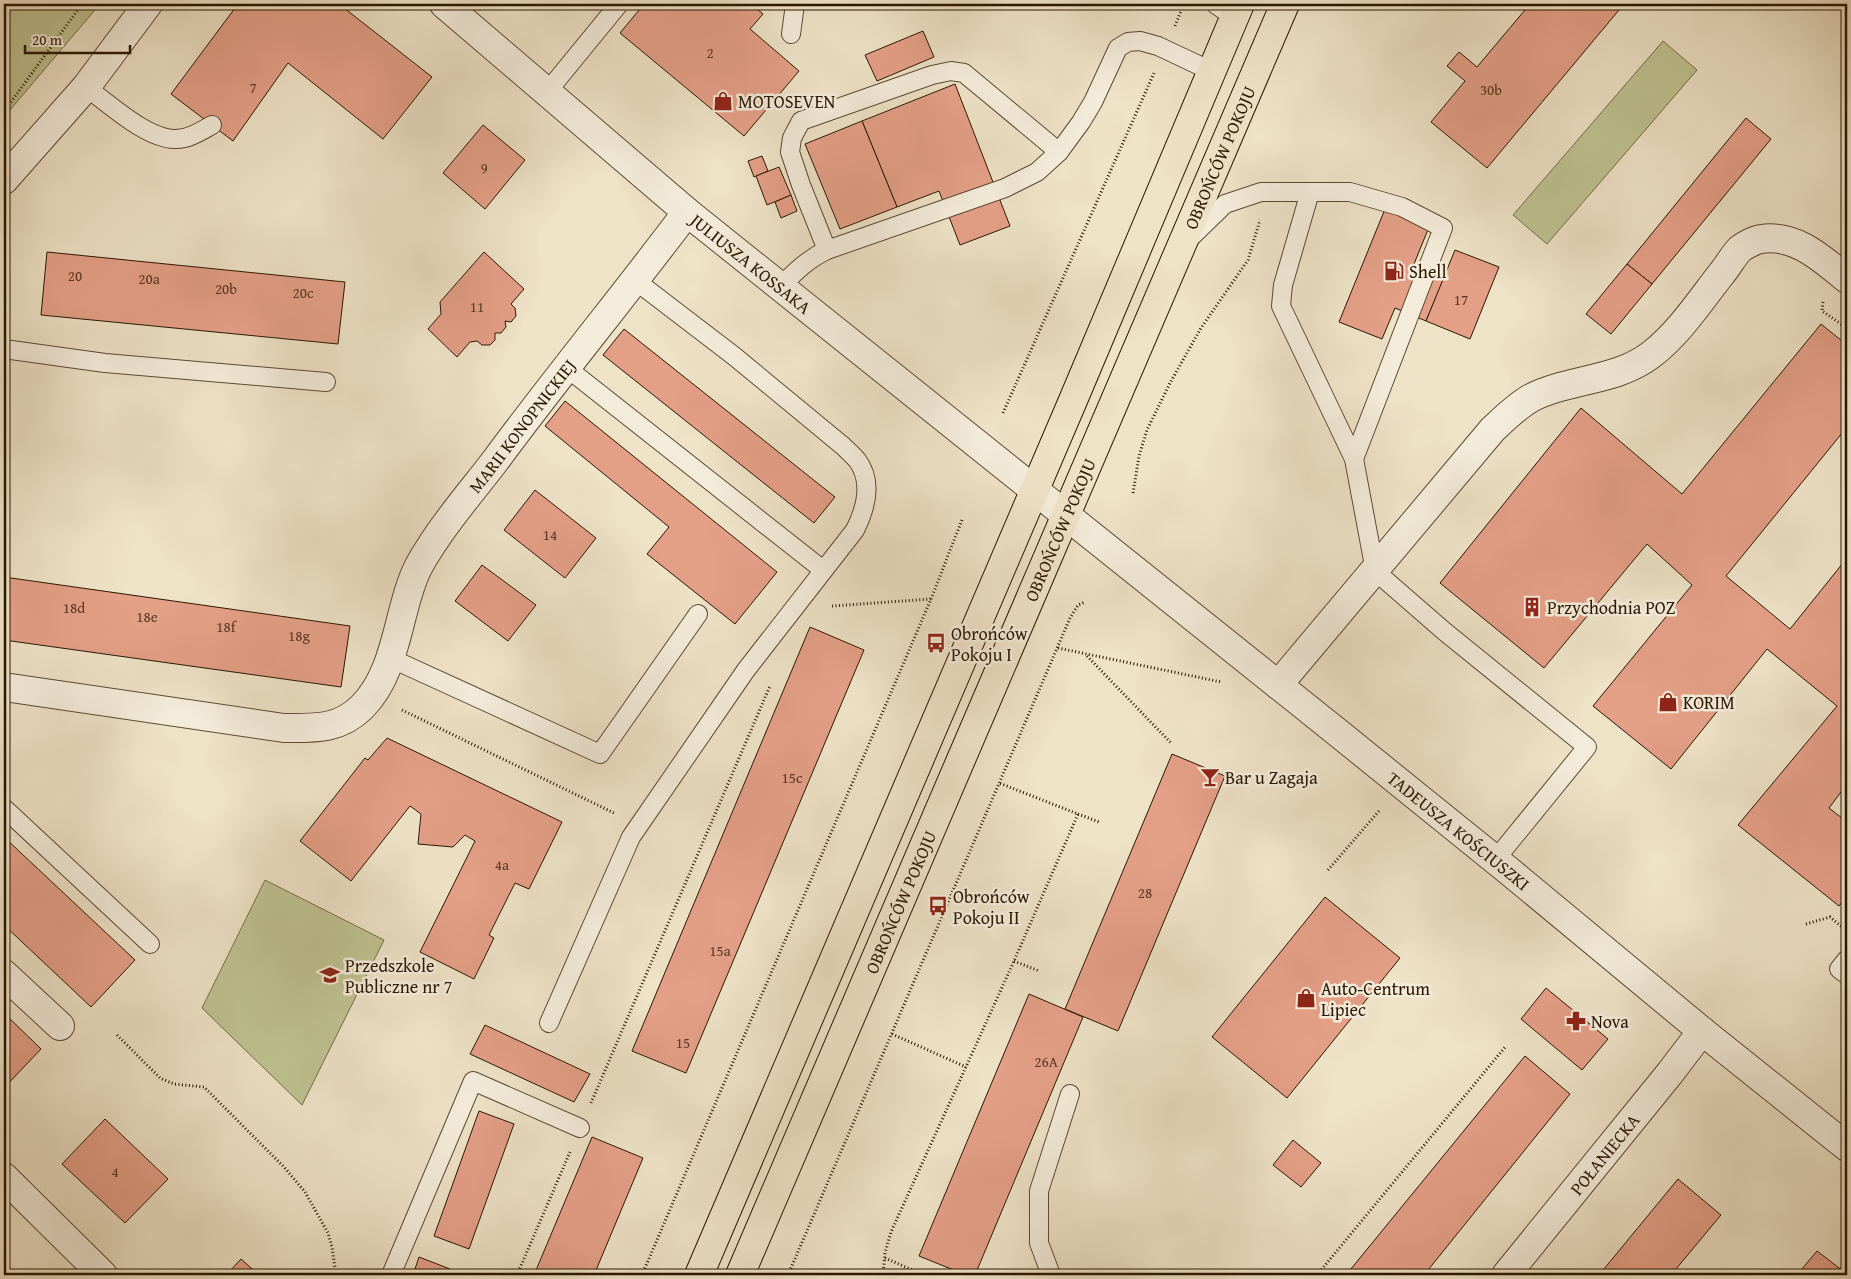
<svg xmlns="http://www.w3.org/2000/svg" width="1851" height="1279" font-family="'Gentium Book Plus',serif">
  <rect width="100%" height="100%" fill="#eee2c7"/>
  <filter id="stains"><feTurbulence type="fractalNoise" baseFrequency=".004" numOctaves="4"/><feColorMatrix values="0 0 0 0 .2 0 0 0 0 .09 0 0 0 0 .02 0 0 0 .5 -.17"/></filter>
  <radialGradient id="worn" r=".72"><stop offset=".6" stop-color="#630" stop-opacity="0"/><stop offset="1" stop-color="#630" stop-opacity=".3"/></radialGradient>
  <!-- green -->
  <g fill="#bfc291" stroke="#746c48">
    <path d="M4 4H100L4 117Z"/>
    <path d="M1663 41 1697 70 1547 244 1513 215Z"/>
    <path d="M265 880 384 940 302 1105 202 1008Z"/>
  </g>
  <!-- building -->
  <g fill="#e49f87" stroke="#291700">
    <path d="M238 4H339L432 77 383 139 288 63 233 141 171 94Z"/>
    <path d="M644 4H751L763 14 750 29 799 71 744 136 620 33Z"/>
    <path d="M1530 4H1624L1487 168 1431 122 1465 81 1447 66 1459 52 1477 67Z"/>
    <path d="M923 31 934 57 877 81 865 55Z"/>
    <path d="M955 84 1010 226 960 245 939 191 897 207 862 121Z"/>
    <path d="M1746 118 1771 139 1652 284 1627 264Z"/>
    <path d="M862 121 897 207 840 229 805 144Z"/>
    <path d="M483 125 525 160 485 209 443 173Z"/>
    <path d="M762 156 768 171 754 177 748 161Z"/>
    <path d="M779 167 791 195 767 205 756 176Z"/>
    <path d="M791 195 797 211 781 218 775 202Z"/>
    <path d="M1385 209 1429 227 1414 264 1445 277 1426 321 1395 308 1382 339 1339 322Z"/>
    <path d="M1455 250 1499 267 1470 339 1426 321Z"/>
    <path d="M47 252 345 282 338 344 41 315Z"/>
    <path d="M484 252 524 289 511 304 515 308 516 316 511 322 505 321 506 327 501 333H495V340L490 345H482L477 341 470 342 457 357 428 329 441 314 440 302Z"/>
    <path d="M1627 264 1652 284 1611 334 1586 314Z"/>
    <path d="M1821 324 1847 345V427L1726 576 1790 629 1847 558V784L1829 808 1847 822V896L1839 906 1738 825 1837 706 1767 649 1671 769 1593 706 1692 585 1647 544 1544 668 1440 583 1581 408 1682 494Z"/>
    <path d="M624 329 835 497 814 523 603 355Z"/>
    <path d="M565 401 777 572 735 624 647 554 669 527 545 426Z"/>
    <path d="M535 490 596 538 565 578 504 530Z"/>
    <path d="M482 565 536 605 508 641 455 601Z"/>
    <path d="M4 577 350 626 341 687 4 640Z"/>
    <path d="M810 627 864 650 686 1073 632 1051Z"/>
    <path d="M387 738 562 822 529 889 515 883 489 935 494 938 474 979 420 952 475 841 465 835 453 847 418 844 421 814 410 806 351 881 300 841 365 758 368 760Z"/>
    <path d="M1172 754 1225 776 1118 1031 1065 1009Z"/>
    <path d="M4 837 135 960 91 1007 4 925Z"/>
    <path d="M1325 897 1400 958 1287 1098 1212 1037Z"/>
    <path d="M1546 988 1608 1039 1582 1070 1521 1019Z"/>
    <path d="M1029 994 1083 1017 975 1275H966L919 1256Z"/>
    <path d="M4 1013 41 1049 4 1088Z"/>
    <path d="M485 1025 590 1074 574 1102 470 1054Z"/>
    <path d="M1525 1056 1570 1094 1424 1275H1346Z"/>
    <path d="M479 1111 514 1124 469 1249 434 1236Z"/>
    <path d="M105 1119 168 1179 125 1223 62 1164Z"/>
    <path d="M592 1137 643 1158 594 1275H534Z"/>
    <path d="M1293 1140 1321 1163 1301 1187 1273 1165Z"/>
    <path d="M1678 1179 1721 1215 1671 1275H1599Z"/>
    <path d="M1817 1251 1847 1274V1275H1797Z"/>
    <path d="M419 1257 450 1269 448 1275H413Z"/>
    <path d="M241 1259 259 1275H226Z"/>
  </g>
  <g fill="none" stroke-linecap="round" stroke-linejoin="round">
    <defs>
      <g id="service">
        <path d="M1215 4 1234 17"/>
        <path d="M791 34 795 4"/>
        <path d="M86 87C109 104 148 140 176 139 189 139 201 131 212 125"/>
        <path d="M547 92 619 4"/>
        <path d="M1310 192 1283 285 1281 306 1354 459 1375 571 1444 631 1587 747 1495 860"/>
        <path d="M1190 238 1225 204 1261 192H1350L1402 207 1443 228 1354 459"/>
        <path d="M827 250 801 185 790 152 792 138 801 121 932 75 951 71 964 73 1059 152"/>
        <path d="M781 286C796 271 808 259 827 250L1005 188 1037 172 1059 152 1081 122 1093 102 1118 48 1128 42 1140 41 1158 46 1211 71"/>
        <path d="M4 349 105 363 326 382"/>
        <path d="M567 368 823 570"/>
        <path d="M390 658 600 754 698 614"/>
        <path d="M4 808 150 944"/>
        <path d="M1847 959 1839 969 1847 975"/>
        <path d="M549 1023 631 837 746 670 855 530C866 508 873 481 857 460 853 455 847 450 843 446L734 356 636 281"/>
        <path d="M391 1275 473 1081 580 1128"/>
        <path d="M1051 1275 1039 1243V1191L1070 1094"/>
      </g>
      <g id="minor">
        <path d="M1278 685 1493 429C1505 418 1517 406 1531 398 1570 378 1616 382 1652 354 1680 332 1700 301 1722 273 1728 266 1733 256 1740 249 1745 245 1755 240 1761 239 1796 234 1821 258 1847 279"/>
        <path id="s1" d="M4 687 284 728C314 728 339 730 362 707 395 674 397 621 413 579 417 568 423 558 429 549 448 518 473 490 495 461 557 377 624 296 687 212"/>
        <path d="M4 974 60 1026"/>
        <path d="M4 1177 103 1275"/>
        <path id="s2" d="M1506 1275 1670 1073 1702 1031"/>
      </g>
      <g id="tertiary">
        <path id="s3" d="M444 4 687 212 1337 732 1509 871 1702 1031 1847 1147"/>
        <path d="M4 180 86 87 148 4"/>
      </g>
      <g id="primary">
        <path d="M699 1275 1074 398 1240 4"/>
        <path id="s4" d="M740 1275 1285 4"/>
      </g>
    </defs>
    <!-- service casing -->
    <use href="#service" stroke="#5a4a32" stroke-width="20"/>
    <!-- minor casing -->
    <use href="#minor" stroke="#5a4a32" stroke-width="30"/>
    <!-- tertiary casing -->
    <use href="#tertiary" stroke="#5a4a32" stroke-width="30"/>
    <!-- primary casing -->
    <use href="#primary" stroke="#291700" stroke-width="30"/>
    <!-- path -->
    <g stroke="#291700" stroke-width="3" stroke-dasharray="1 2.5" stroke-linecap="butt">
      <path d="M1175 26 1184 4"/>
      <path d="M4 110 11 102 82 4"/>
      <path d="M1823 302 1822 311 1847 328"/>
      <path d="M1003 413 1154 73"/>
      <path d="M1133 493 1139 456 1147 430 1170 383 1201 328 1248 260 1260 220"/>
      <path d="M832 606 931 599"/>
      <path d="M1058 648 1221 682"/>
      <path d="M1087 656 1171 743"/>
      <path d="M402 710 614 813"/>
      <path d="M1078 814 1099 822"/>
      <path d="M1328 870 1379 811"/>
      <path d="M1806 924 1830 917 1847 931"/>
      <path d="M1014 961 1039 971"/>
      <path d="M892 1034 966 1067"/>
      <path d="M117 1035 160 1078 174 1084 204 1087 284 1167 305 1192 328 1233 332 1247 336 1275"/>
      <path d="M591 1103 770 686"/>
      <path d="M885 1258 924 1275"/>
      <path d="M517 1275 570 1152"/>
      <path d="M642 1275 931 599 962 520"/>
      <path d="M788 1275 1070 618 1078 605 1085 602"/>
      <path d="M883 1275 885 1253 891 1232 1014 961 1078 814 999 783"/>
      <path d="M1317 1275 1506 1046"/>
    </g>
    <!-- service -->
    <use href="#service" stroke="#f4ecdb" stroke-width="18"/>
    <!-- minor -->
    <use href="#minor" stroke="#f4ecdb" stroke-width="28"/>
    <!-- tertiary -->
    <use href="#tertiary" stroke="#f4ecdb" stroke-width="28"/>
    <!-- primary -->
    <use href="#primary" stroke="#eee2c7" stroke-width="28"/>
  </g>
  <!-- icons -->
  <defs>
    <symbol id="shop-bare" viewBox="-9 -9 18 18"><path d="M-5-2.5h2.3a2.7 3.5 0 0 1 5.4 0H5L5.5 6h-11ZM-1.5-2.5h3a1.5 2.3 0 0 0-3 0Z" fill="#8f2418" stroke="#f4ecdb" stroke-width="2.5" paint-order="stroke"/></symbol>
    <symbol id="fuel-bare" viewBox="-9 -9 18 18"><path d="M-5.5-6h7V0h2V4h1.3V-2.5L3-4.5l.8-.8L6-3V5H2.5V1h-1V6h-7ZM-4.2-4.7v3.2H.2V-4.7Z" fill="#8f2418" stroke="#f4ecdb" stroke-width="2.5" paint-order="stroke"/></symbol>
    <symbol id="building-bare" viewBox="-9 -9 18 18"><path d="M-4-6H4V6H1V3H-1V6H-4ZM-2.5-4.3h1.7v1.8h-1.7ZM.8-4.3h1.7v1.8H.8ZM-2.5-1h1.7V.8h-1.7ZM.8-1h1.7V.8H.8Z" fill="#8f2418" stroke="#f4ecdb" stroke-width="2.5" paint-order="stroke"/></symbol>
    <symbol id="bus-bare" viewBox="-9 -9 18 18"><path d="M-5-6H5V4H4V6H2V4H-2V6H-4V4H-5ZM-3.5-4V0h7V-4ZM-3.5 1.2v1.5H-2V1.2ZM2 1.2v1.5H3.5V1.2Z" fill="#8f2418" stroke="#f4ecdb" stroke-width="2.5" paint-order="stroke"/></symbol>
    <symbol id="bar-bare" viewBox="-9 -9 18 18"><path d="M-6-5H6L.8 .8V4.5H3.5V6h-7V4.5H-.8V.8Z" fill="#8f2418" stroke="#f4ecdb" stroke-width="2.5" paint-order="stroke"/></symbol>
    <symbol id="school-bare" viewBox="-9 -9 18 18"><path d="M0-5L7-2L0 1L-7-2ZM-4 1L0 2.5L4 1V4Q0 6-4 4Z" fill="#8f2418" stroke="#f4ecdb" stroke-width="2.5" paint-order="stroke"/></symbol>
    <symbol id="pharmacy-bare" viewBox="-9 -9 18 18"><path d="M-2-6h4v4h4v4h-4v4h-4v-4h-4v-4h4Z" fill="#8f2418" stroke="#f4ecdb" stroke-width="2.5" paint-order="stroke"/></symbol>
  </defs>
  <g fill-rule="evenodd">
    <use href="#shop-bare" x="709" y="87" width="28" height="28"/>
    <use href="#fuel-bare" x="1380" y="257" width="28" height="28"/>
    <use href="#building-bare" x="1518" y="593" width="28" height="28"/>
    <use href="#bus-bare" x="922" y="629" width="28" height="28"/>
    <use href="#shop-bare" x="1654" y="688" width="28" height="28"/>
    <use href="#bar-bare" x="1196" y="763" width="28" height="28"/>
    <use href="#bus-bare" x="924" y="892" width="28" height="28"/>
    <use href="#school-bare" x="316" y="961" width="28" height="28"/>
    <use href="#shop-bare" x="1292" y="984" width="28" height="28"/>
    <use href="#pharmacy-bare" x="1562" y="1007" width="28" height="28"/>
  </g>
  <g text-anchor="middle" dominant-baseline="central" stroke-width="5" stroke-linejoin="round" paint-order="stroke">
    <!-- number labels -->
    <g font-size="15" fill="#583922">
      <text x="710" y="52">2</text>
      <text x="253" y="87">7</text>
      <text x="1491" y="89">30b</text>
      <text x="484" y="167">9</text>
      <text x="75" y="275">20</text>
      <text x="149" y="278">20a</text>
      <text x="226" y="288">20b</text>
      <text x="303" y="292">20c</text>
      <text x="1461" y="299">17</text>
      <text x="477" y="306">11</text>
      <text x="550" y="534">14</text>
      <text x="74" y="607">18d</text>
      <text x="147" y="616">18e</text>
      <text x="226" y="626">18f</text>
      <text x="299" y="635">18g</text>
      <text x="792" y="777">15c</text>
      <text x="502" y="864">4a</text>
      <text x="1145" y="892">28</text>
      <text x="720" y="950">15a</text>
      <text x="683" y="1042">15</text>
      <text x="1046" y="1061">26A</text>
      <text x="115" y="1171">4</text>
    </g>
    <!-- poi labels -->
    <g font-size="18" fill="#291700" stroke="#f4ecdb" text-anchor="start">
      <text x="738" y="101">MOTOSEVEN</text>
      <text x="1409" y="271">Shell</text>
      <text x="1547" y="607">Przychodnia POZ</text>
      <text x="951" y="633">Obrońców<tspan x="951" dy="21">Pokoju I</tspan></text>
      <text x="1683" y="702">KORIM</text>
      <text x="1225" y="777">Bar u Zagaja</text>
      <text x="953" y="896">Obrońców<tspan x="953" dy="21">Pokoju II</tspan></text>
      <text x="345" y="965">Przedszkole<tspan x="345" dy="21">Publiczne nr 7</tspan></text>
      <text x="1321" y="988">Auto-Centrum<tspan x="1321" dy="21">Lipiec</tspan></text>
      <text x="1591" y="1021">Nova</text>
    </g>
    <!-- street labels -->
    <g font-size="18" fill="#291700" stroke="#f4ecdb">
      <text stroke="none"><textPath href="#s4" startOffset="1216">OBROŃCÓW POKOJU</textPath></text>
      <text stroke="none"><textPath href="#s3" startOffset="402">JULIUSZA KOSSAKA</textPath></text>
      <text stroke="none"><textPath href="#s1" startOffset="694">MARII KONOPNICKIEJ</textPath></text>
      <text stroke="none"><textPath href="#s4" startOffset="811">OBROŃCÓW POKOJU</textPath></text>
      <text stroke="none"><textPath href="#s3" startOffset="1309">TADEUSZA KOŚCIUSZKI</textPath></text>
      <text stroke="none"><textPath href="#s4" startOffset="406">OBROŃCÓW POKOJU</textPath></text>
      <text stroke="none"><textPath href="#s2" startOffset="156">POŁANIECKA</textPath></text>
    </g>
  </g>
  <!-- margin -->
  <rect width="1851" height="1279" fill="none" stroke="#eee2c7" stroke-width="20"/>
  <rect x="5" y="5" width="1841" height="1269" fill="none" stroke="#291700" stroke-width="2.5"/>
  <rect x="10" y="10" width="1831" height="1259" fill="none" stroke="#291700"/>
  <!-- scale -->
  <path d="M25 45v8h105v-8" fill="none" stroke="#291700" stroke-width="2.5"/>
  <text x="32" y="45" font-size="15" fill="#291700" stroke="#f4ecdb" stroke-width="4" paint-order="stroke">20 m</text>
  <rect width="100%" height="100%" filter="url(#stains)"/>
  <rect width="100%" height="100%" fill="url(#worn)"/>
</svg>
